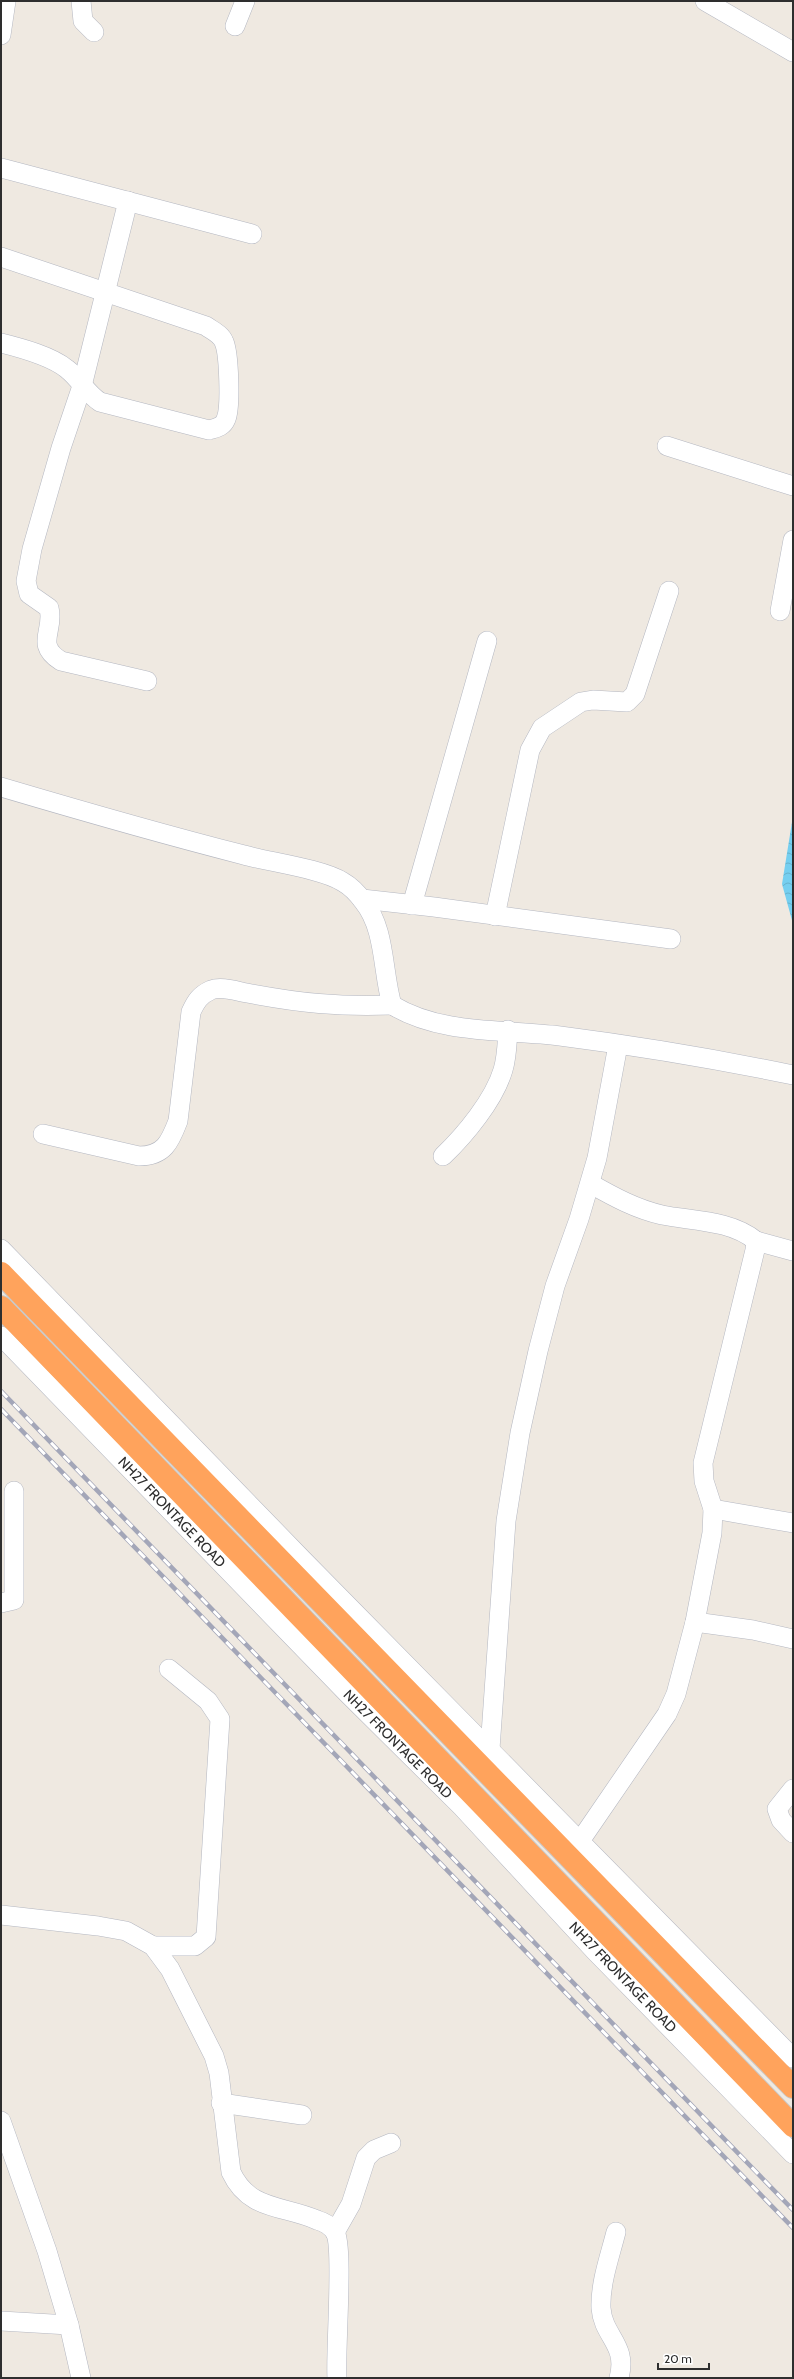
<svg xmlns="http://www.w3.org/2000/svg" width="794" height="2379" font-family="Cabin,sans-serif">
  <defs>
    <pattern id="water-waves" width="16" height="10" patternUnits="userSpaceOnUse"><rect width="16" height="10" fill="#75cff0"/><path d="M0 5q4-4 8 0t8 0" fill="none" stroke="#66b2ce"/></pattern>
  </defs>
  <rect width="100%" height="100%" fill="#efe9e1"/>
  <!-- water -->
  <path fill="url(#water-waves)" d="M793 816V924L782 884Z"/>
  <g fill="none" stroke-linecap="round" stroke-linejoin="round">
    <defs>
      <g id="minor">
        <path d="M81 1 83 21 94 32"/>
        <path d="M705 1 793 52"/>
        <path d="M235 26 245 1"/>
        <path d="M1 35 6 1"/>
        <path d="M1 168 252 234"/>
        <path d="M128 201 82 386 61 448 32 549 26 581 29 594 49 608C55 631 34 644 61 661L147 681"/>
        <path d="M1 257 206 326C213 331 221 334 224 342 229 353 231 407 226 419 223 427 216 428 209 430L100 402C86 393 80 379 67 369 51 356 21 348 1 343"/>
        <path d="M667 446 793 486"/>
        <path d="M780 611 793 540"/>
        <path d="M1 787C82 811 162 834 244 855 269 862 323 869 343 882 350 886 358 894 363 901 386 929 382 971 392 1005 441 1035 505 1029 560 1036 638 1046 716 1059 793 1075"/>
        <path d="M362 899 434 907 671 939"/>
        <path d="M412 905 487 641"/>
        <path d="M495 916 530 750 542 728 581 702 593 700 627 702 635 694 669 591"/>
        <path d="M43 1134 139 1156C164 1156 170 1142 178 1121L191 1012C196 1001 200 995 211 990 221 986 236 991 247 993 300 1003 338 1007 392 1005"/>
        <path d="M443 1156C465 1135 494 1100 503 1070 507 1057 507 1044 508 1030"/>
        <path d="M756 1241 793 1251"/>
        <path d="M1 1249 302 1559 793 2058"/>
        <path d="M1 1336 348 1694 462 1807 594 1950 793 2154"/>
        <path d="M713 1509 793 1523"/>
        <path d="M1 1603 14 1600V1491"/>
        <path d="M695 1622 753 1630 793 1639"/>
        <path d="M490 1749 506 1521 520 1433 538 1351 555 1286 579 1219 597 1158 618 1045"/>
        <path d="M793 1789 777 1809 781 1820 793 1833"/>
        <path d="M580 1841 667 1714 676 1694 695 1622 712 1533 713 1509 704 1481 703 1463 755 1250 756 1241C731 1220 692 1221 662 1215 636 1209 614 1197 591 1184"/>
        <path d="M1 1915 98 1926 126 1931 153 1946 170 1969 214 2056 219 2073 231 2172C249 2211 283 2205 317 2220 324 2222 331 2226 335 2232 344 2247 335 2352 337 2378"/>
        <path d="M153 1946H195L206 1937 220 1719 208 1701 169 1669"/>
        <path d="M221 2103 302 2115"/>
        <path d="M1 2121 47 2251 69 2325 81 2378"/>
        <path d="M335 2232 351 2204 366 2158 374 2150 391 2143"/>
        <path d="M616 2232C610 2256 600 2283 601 2308 603 2337 628 2344 619 2378"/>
        <path d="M1 2321 69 2325"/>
      </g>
      <g id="highway">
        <path d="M1 1273 793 2087"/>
        <path d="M1 1307 793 2126"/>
      </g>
    </defs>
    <!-- minor casing -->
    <use href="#minor" stroke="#b4b7c1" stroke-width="20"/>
    <!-- highway casing -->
    <use href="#highway" stroke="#c9c9c9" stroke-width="24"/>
    <!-- minor -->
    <use href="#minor" stroke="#fff" stroke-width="19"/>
    <!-- highway -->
    <use href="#highway" stroke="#ffa35c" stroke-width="22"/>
    <defs>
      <g id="rail">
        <path d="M1 1391 793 2210"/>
        <path d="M1 1409 793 2228"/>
      </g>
    </defs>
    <!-- rail casing -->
    <use href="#rail" stroke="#a3a6b8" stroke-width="4.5"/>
    <!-- rail -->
    <use href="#rail" stroke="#fff" stroke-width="3" stroke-dasharray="9" stroke-linecap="butt"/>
  </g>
  <g text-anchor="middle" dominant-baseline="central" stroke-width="3.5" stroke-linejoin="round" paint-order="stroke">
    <!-- street labels -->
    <g font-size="14" fill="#2e2e2e" stroke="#fff">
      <text transform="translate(172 1512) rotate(46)">NH27 FRONTAGE ROAD</text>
      <text transform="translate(398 1744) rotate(45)">NH27 FRONTAGE ROAD</text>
      <text transform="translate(623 1977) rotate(46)">NH27 FRONTAGE ROAD</text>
    </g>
  </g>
  <!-- border -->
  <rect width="794" height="2379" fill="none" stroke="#2e2e2e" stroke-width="4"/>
  <!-- scale -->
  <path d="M658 2363v6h51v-6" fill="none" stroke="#2e2e2e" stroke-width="2"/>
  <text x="664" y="2363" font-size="12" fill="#2e2e2e" stroke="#ffffff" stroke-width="3" paint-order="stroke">20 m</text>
</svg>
